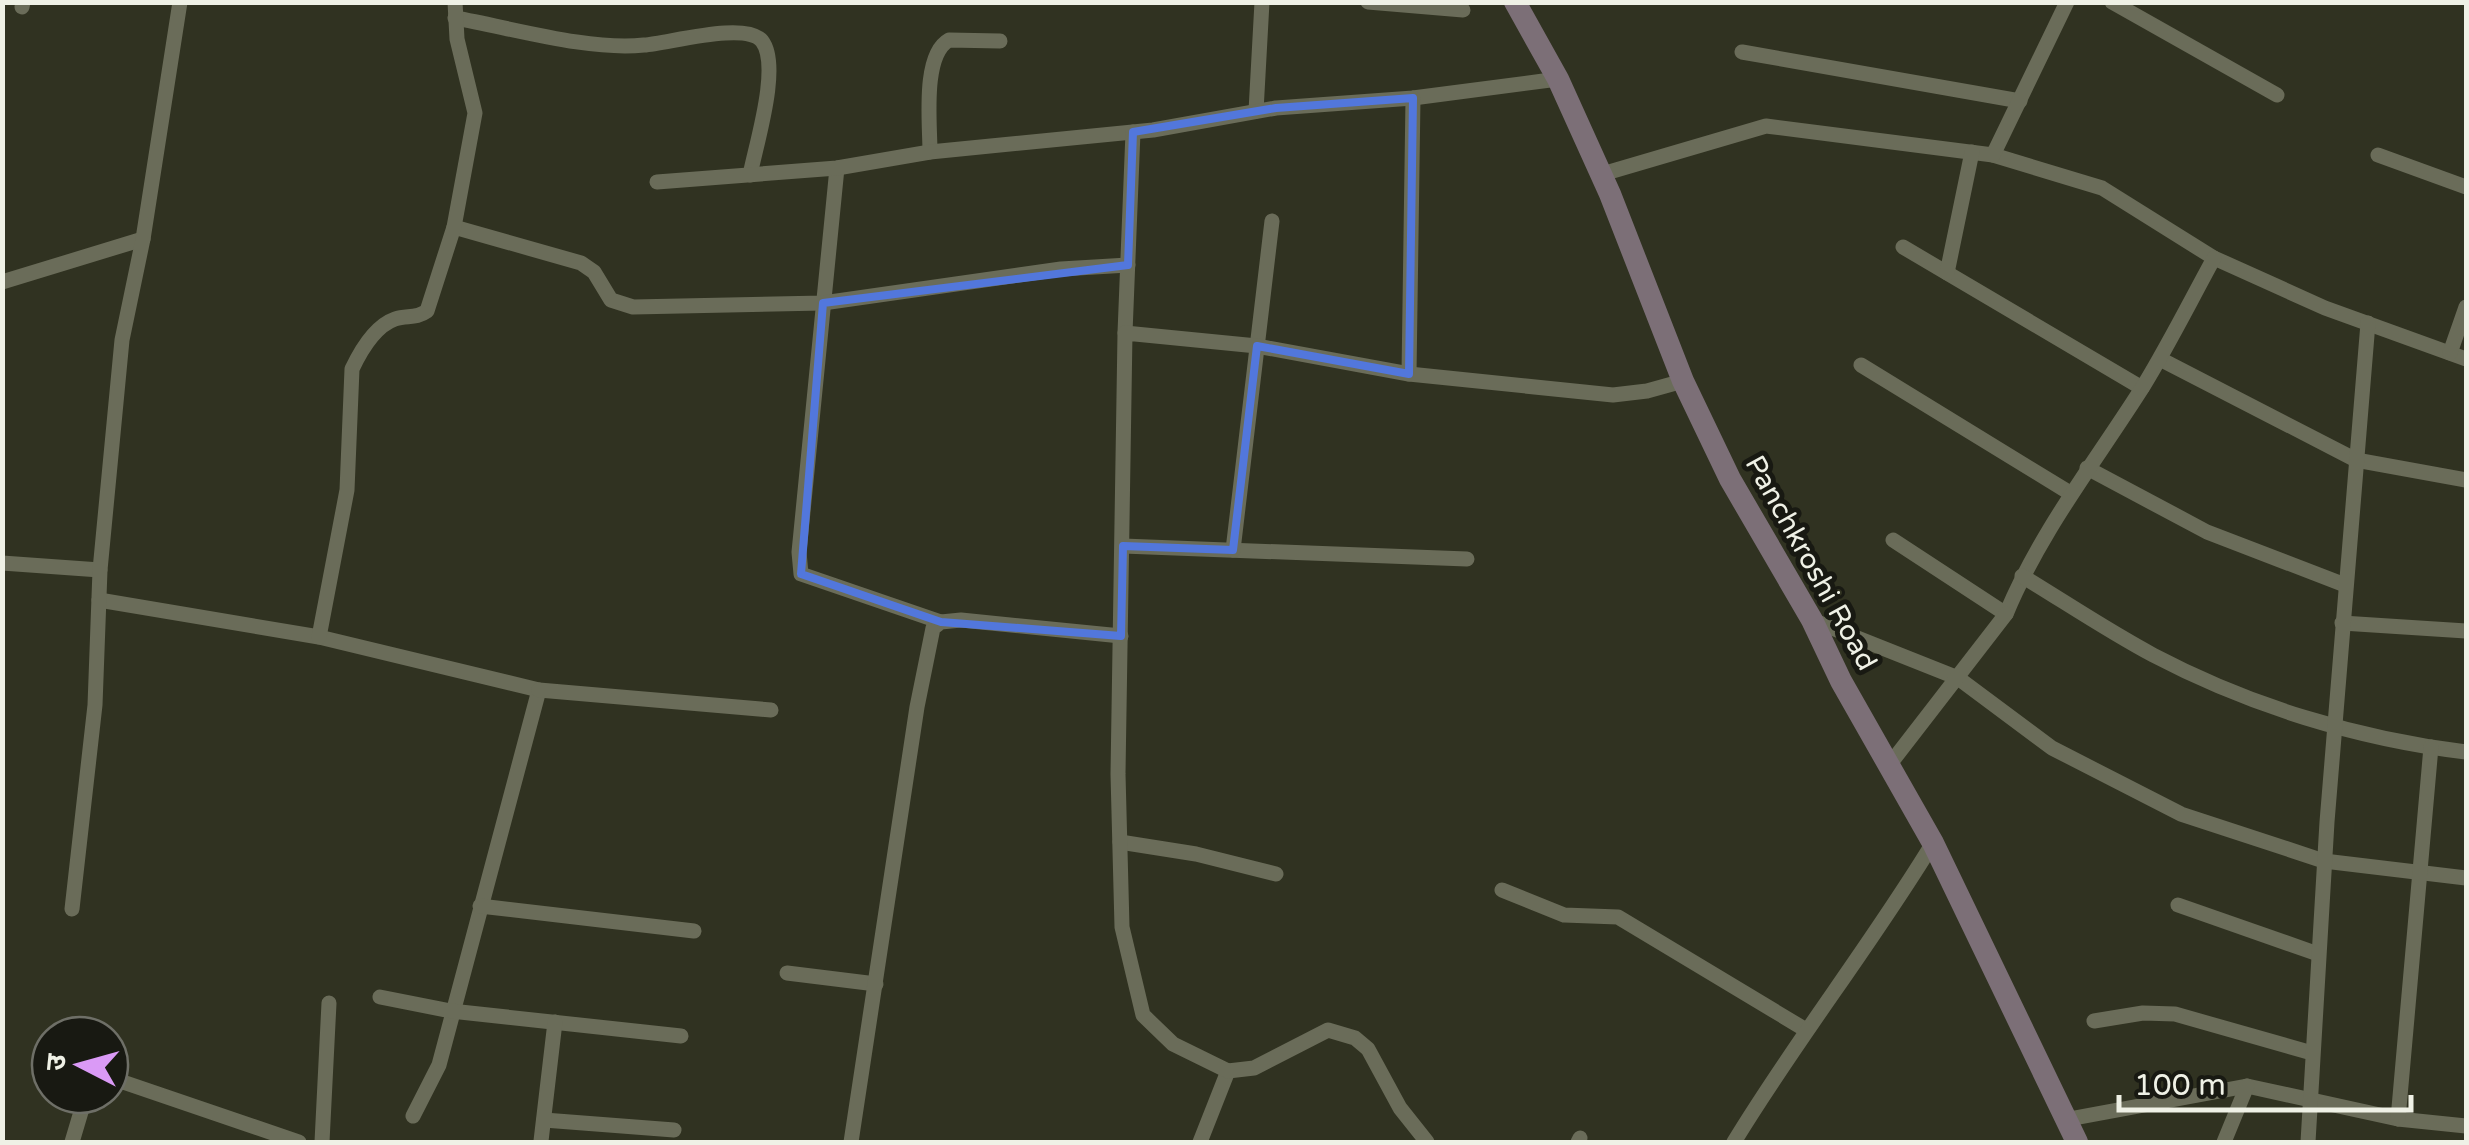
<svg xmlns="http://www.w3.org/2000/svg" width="2469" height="1145" font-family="'Varela Round','Noto Sans Devanagari',sans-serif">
  <rect width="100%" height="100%" fill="#303221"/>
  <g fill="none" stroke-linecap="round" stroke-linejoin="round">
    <!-- street -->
    <g stroke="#6a6c59" stroke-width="15">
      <path d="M1368 2 1463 10"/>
      <path d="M2112 2 2277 95"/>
      <path d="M22 7 23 2"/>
      <path d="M455 18C512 28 589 51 644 45 670 43 746 21 762 41 781 66 756 144 750 175"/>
      <path d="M1742 52 2020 101"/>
      <path d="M1256 111 1262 2"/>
      <path d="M930 152C930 124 922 55 949 40L1000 41"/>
      <path d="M1993 155 2102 188 2214 258 2325 308 2466 359"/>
      <path d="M2378 155 2466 187"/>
      <path d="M837 168 799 552 801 574 941 622"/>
      <path d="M1599 175 1766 126 1993 155 2067 2"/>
      <path d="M657 182 837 168 930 152 1153 130 1276 108 1413 98 1558 79"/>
      <path d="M454 227 581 263 594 272 611 300 633 307 823 303 1061 269 1128 265"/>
      <path d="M1903 247 2142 388"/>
      <path d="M1947 273 1972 152"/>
      <path d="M2 282 143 239"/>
      <path d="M1125 333 1133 132"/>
      <path d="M2450 353 2466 307"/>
      <path d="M2160 359 2356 460 2466 480"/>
      <path d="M1861 365 2070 493"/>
      <path d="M1409 374 1413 98"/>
      <path d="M2087 468 2207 532 2345 585"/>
      <path d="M1893 540 2006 614C2041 530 2096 461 2144 385 2169 344 2191 300 2214 258"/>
      <path d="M1123 546 1467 559"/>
      <path d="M1233 550 1272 221"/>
      <path d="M2 563 100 570"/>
      <path d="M2022 576C2065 602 2108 631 2153 655 2250 706 2358 739 2466 752"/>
      <path d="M99 600 319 637 539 690 439 1065 413 1116"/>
      <path d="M1812 620 1958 678 2052 748 2181 814 2324 861 2466 878"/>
      <path d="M2342 623 2466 631"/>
      <path d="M319 637 347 490 352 369C361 350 375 326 395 319 407 315 416 319 427 311L454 227 475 113 457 39 455 2"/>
      <path d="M539 690 771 710"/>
      <path d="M1890 764 2006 614"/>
      <path d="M1120 842 1196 854 1276 874"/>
      <path d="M1502 890 1564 915 1618 917 1806 1030"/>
      <path d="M2178 905 2318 954"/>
      <path d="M480 906 694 931"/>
      <path d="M72 909 95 705 100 570 122 340 143 239 180 2"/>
      <path d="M787 973 876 984"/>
      <path d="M380 997 451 1011 681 1036"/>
      <path d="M2094 1021 2143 1013 2175 1014 2312 1053"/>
      <path d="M110 1082 120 1081 299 1142"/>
      <path d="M2069 1119 2247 1086 2398 1119 2466 1126"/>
      <path d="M2398 1119 2431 747"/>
      <path d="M544 1120 674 1130"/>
      <path d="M541 1141 555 1022"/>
      <path d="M72 1142 86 1095"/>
      <path d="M322 1142 329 1003"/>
      <path d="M851 1142 917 707 933 628 941 622 961 620 1121 636"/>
      <path d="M1200 1142 1228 1071"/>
      <path d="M1427 1142 1400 1108 1368 1049 1355 1038 1328 1030 1254 1068 1228 1071 1173 1044 1143 1015 1122 927 1118 774 1125 333 1257 346 1409 374 1613 395 1647 391 1683 381"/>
      <path d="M1578 1142 1580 1138"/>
      <path d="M1734 1142C1796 1040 1871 945 1933 843"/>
      <path d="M2224 1142 2247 1086"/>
      <path d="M2308 1142 2327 822 2368 323"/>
    </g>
    <!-- secondary -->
    <path stroke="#7c6f77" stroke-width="22" d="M1515 2 1558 79 1610 194 1683 381 1730 479 1812 620 1841 681 1933 843 2077 1142"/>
  </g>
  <!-- marked area -->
  <path fill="none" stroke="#5277dc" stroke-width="8" stroke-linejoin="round" d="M1413 98 1409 374 1257 346 1233 550 1123 546 1121 636 941 622 801 574 823 303 1128 265 1133 132 1276 108Z"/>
  <g text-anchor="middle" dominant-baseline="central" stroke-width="10" stroke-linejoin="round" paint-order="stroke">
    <!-- street labels -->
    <g font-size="28" fill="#eff1e6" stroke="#181912">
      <text transform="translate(1811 563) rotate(61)">Panchkroshi Road</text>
    </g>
  </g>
  <!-- border -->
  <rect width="2469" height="1145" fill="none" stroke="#eff1e6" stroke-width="10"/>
  <!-- north arrow -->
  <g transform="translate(80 1065) rotate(276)"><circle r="48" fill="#181912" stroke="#6e6f67" stroke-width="2.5"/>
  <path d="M0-8L18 38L0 25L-18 38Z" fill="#da9af6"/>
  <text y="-15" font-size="28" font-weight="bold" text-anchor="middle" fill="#eff1e6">उ</text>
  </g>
  <!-- scale -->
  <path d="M2119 1095v15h292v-15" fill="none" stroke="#eff1e6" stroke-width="5"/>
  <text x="2134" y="1095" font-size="30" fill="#eff1e6" stroke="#181912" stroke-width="8" paint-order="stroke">100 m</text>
</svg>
